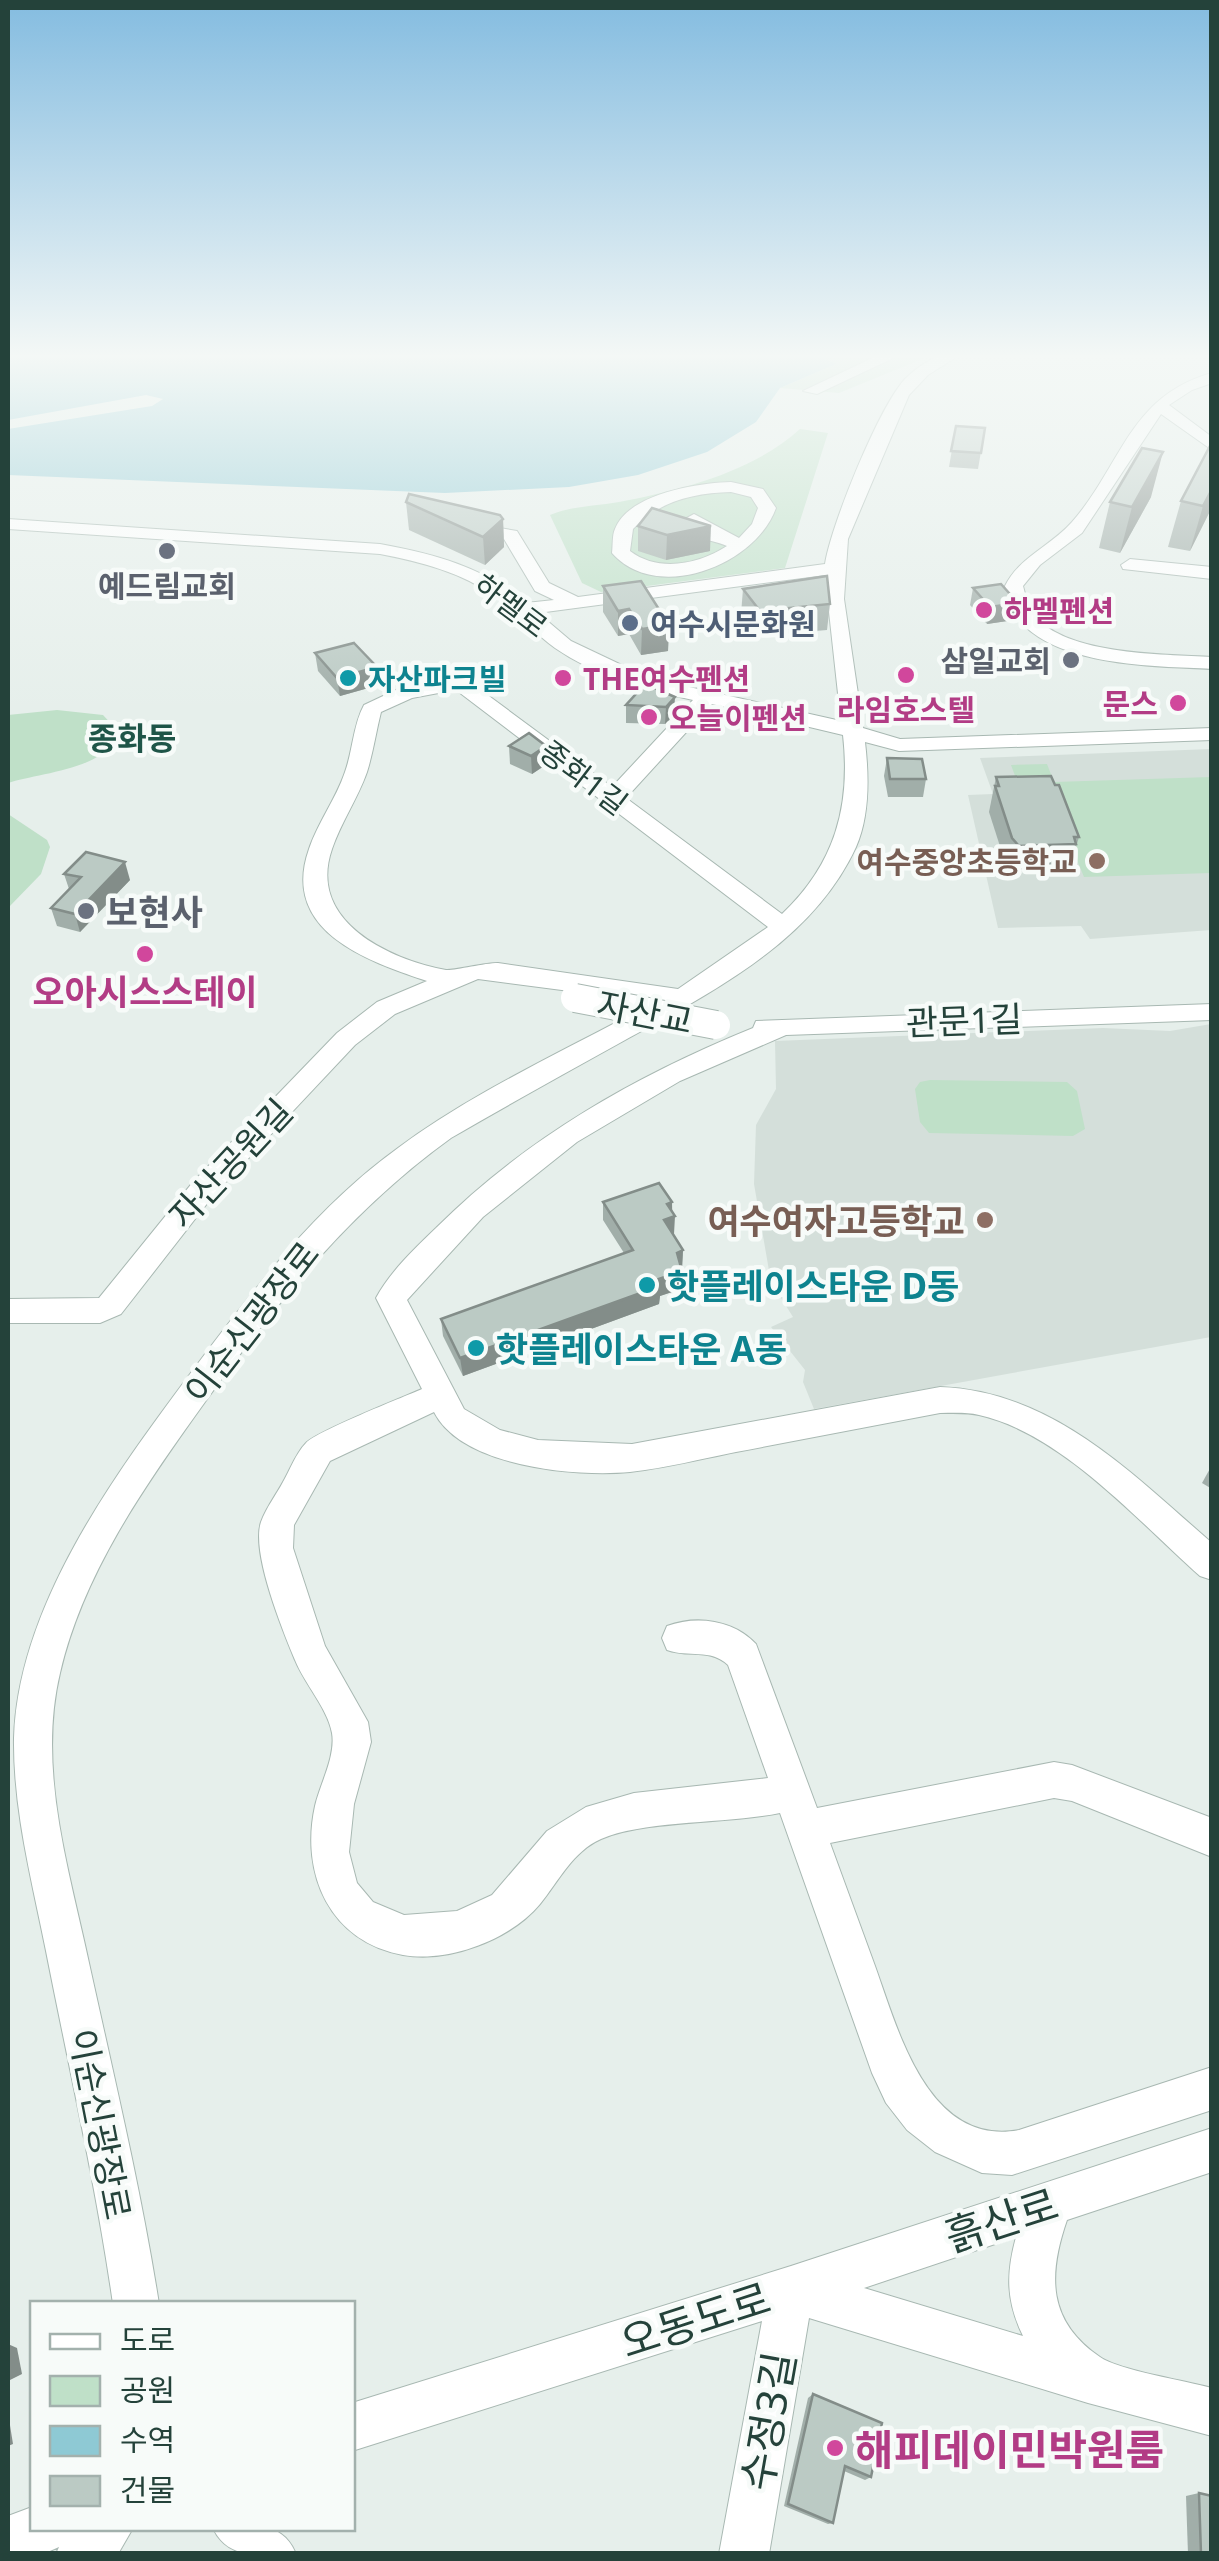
<svg xmlns="http://www.w3.org/2000/svg" width="1219" height="2561" font-family="'Noto Sans','Noto Sans KR',sans-serif">
  <rect width="100%" height="100%" fill="#e6efeb"/>
  <!-- built -->
  <g fill="#d4dfda">
    <path d="M1211 749V930L1090 939 1081 926 998 928 968 795 993 794 980 758Z"/>
    <path d="M1211 1024V1337L814 1409 803 1382 805 1370 771 1327 793 1317 771 1282 754 1184 756 1125 776 1089 775 1041 1103 1028 1170 1031Z"/>
  </g>
  <!-- green -->
  <g fill="#bfe0c8">
    <path d="M843 353H937L839 393 780 388 834 365 825 360Z"/>
    <path d="M800 429 828 433 785 568 601 592 582 583 550 515C571 506 597 506 619 502 681 490 753 472 800 429Z"/>
    <path d="M57 710 103 715 117 730C114 769 37 773 8 783V715Z"/>
    <path d="M1047 764 1054 782 1211 777V873L1084 877 1051 797H1023L1011 765Z"/>
    <path d="M8 814 47 840 50 847 41 874 8 908Z"/>
    <path d="M930 1080 1067 1082 1077 1091 1085 1129 1073 1136 929 1133 920 1122 915 1089 920 1082Z"/>
  </g>
  <!-- water -->
  <path fill="#8ec9d4" d="M8 353H843L827 360 836 364 780 388 756 422 707 452 638 475 569 487 445 493 8 475V429L152 406 163 399 146 395 8 420Z"/>
  <g fill="none" stroke-linecap="round" stroke-linejoin="round">
    <defs>
      <g id="minor">
        <path d="M883 353H904L817 394 803 391Z"/>
        <path d="M943 353H963L928 375 909 395 848 539 844 599 863 728 900 739 1212 728V740L899 751 865 742C869 776 870 815 856 847 811 945 706 995 618 1044 562 1075 506 1106 451 1138 351 1210 277 1302 205 1402 146 1484 83 1573 60 1673 37 1769 69 1869 89 1963 114 2077 141 2189 159 2304H113C96 2185 69 2068 46 1951 32 1881 13 1810 14 1738 18 1605 116 1473 193 1370 253 1290 316 1207 398 1148 476 1090 569 1049 654 1002L478 979 395 1014 355 1045 213 1196 121 1314 100 1323H8V1299L99 1298 193 1182 337 1033 377 1002 427 981C367 961 280 931 309 849 318 822 336 799 345 772 353 750 353 725 364 705L398 689 431 681 474 685 612 787 693 700C646 690 595 676 555 648 534 633 517 613 496 597 461 572 421 562 380 554L8 529V519L380 544C435 554 483 567 526 603L554 600 535 591 504 539 459 529V521L517 531 549 583 578 597 825 564C831 525 879 407 905 379 916 368 929 360 943 353ZM825 575 841 721 649 678 571 641 538 613ZM444 692 460 693 768 927 678 989 498 963C484 963 453 971 446 970 388 959 307 921 332 849 341 822 358 798 367 772 373 753 376 732 381 712L412 698ZM712 704 843 735C851 806 835 864 782 914L626 798Z"/>
        <path d="M1212 373V383L1192 390 1169 405 1212 437V450L1161 414 1082 533 1040 565 1023 586C1025 593 1027 603 1030 609 1057 656 1164 654 1212 657V669C1153 666 1052 667 1015 615 1009 607 1007 596 1005 586 1020 556 1050 547 1072 522 1122 465 1129 396 1212 373Z"/>
        <path d="M731 482 763 489 776 508C756 565 657 604 612 553 613 546 612 535 615 529 629 493 699 483 731 482ZM731 492 751 497 758 508 752 524 739 538 694 514 672 526C687 538 708 538 727 546 699 564 659 573 630 551L633 529C659 501 694 493 731 492Z"/>
        <path d="M1130 559 1212 567V579L1123 569 1121 565Z"/>
        <path d="M1212 1004V1020L786 1035 680 1081 577 1142 483 1217 407 1300 464 1409 500 1430 538 1440 632 1444 940 1387C1053 1391 1131 1473 1212 1543V1580L1200 1576C1139 1522 1061 1433 979 1415 967 1412 953 1413 940 1413 872 1426 804 1439 736 1452 701 1459 666 1468 630 1472 575 1477 462 1467 434 1412L330 1461 294 1525 293 1548 325 1646 368 1722 371 1742 354 1804 349 1852 357 1883 373 1902 404 1915 457 1911 492 1895 547 1831 586 1807 634 1793 768 1778 728 1665C710 1648 689 1658 667 1650L662 1638 667 1626C697 1615 734 1620 756 1644L817 1808 1054 1762 1072 1765 1212 1818V1857L1072 1801 1054 1798 830 1843C845 1884 860 1925 875 1966 898 2030 928 2147 1019 2130L1212 2067V2110L1012 2175 982 2173 935 2152 907 2130 886 2103 872 2073 780 1813C728 1824 645 1820 601 1839 573 1851 558 1882 540 1904 510 1940 448 1963 403 1955 330 1942 300 1874 315 1806 320 1784 336 1756 332 1733 328 1709 304 1683 295 1660 282 1629 251 1552 261 1522 266 1508 276 1495 283 1482 290 1470 296 1453 306 1443 317 1431 401 1398 422 1389L376 1298C390 1272 415 1248 436 1228 526 1138 635 1076 753 1028L756 1021Z"/>
        <path d="M1212 2128V2172L1067 2220C1048 2275 1047 2321 1100 2357 1118 2370 1187 2381 1212 2388V2436L1088 2403 809 2318 769 2554H719L762 2321 352 2451V2403L791 2266ZM1016 2237C1006 2274 1006 2301 1023 2336L864 2288Z"/>
        <path d="M32 2507V2528H133L118 2554H56L59 2547 43 2554H8V2516Z"/>
        <path d="M213 2528C248 2528 281 2517 296 2554 261 2554 228 2561 213 2528Z"/>
      </g>
    </defs>
    <!-- minor casing -->
    <use href="#minor" stroke="#a8b8b2" stroke-width="2"/>
    <!-- minor -->
    <use href="#minor" fill="#fff" fill-rule="evenodd"/>
    <defs>
      <path id="minor-bridge" d="M575 998 716 1025"/>
    </defs>
    <!-- minor-bridge casing -->
    <use href="#minor-bridge" stroke="#a8b8b2" stroke-width="30" stroke-linecap="butt"/>
    <!-- minor-bridge -->
    <use href="#minor-bridge" stroke="#fff" stroke-width="28"/>
  </g>
  <!-- wall -->
  <g fill="#a1aea9">
    <path d="M956 426 985 428 978 469 949 467Z"/>
    <path d="M1151 497 1120 553 1099 548 1110 502Z"/>
    <path d="M1181 501 1212 507 1190 551 1168 547Z"/>
    <path d="M406 502 503 519 504 547 485 565 409 530Z"/>
    <path d="M652 508 710 551 666 560 638 551V526Z"/>
    <path d="M603 586 669 625 668 651 641 655 629 634 618 636 603 612Z"/>
    <path d="M973 588 1018 603 1014 620 987 624 970 605Z"/>
    <path d="M743 589 830 604 827 630 758 636 741 614Z"/>
    <path d="M315 653 379 685 340 696 318 671Z"/>
    <path d="M645 684 674 715 665 724 626 723V705Z"/>
    <path d="M509 746H546L547 764 532 774 510 764Z"/>
    <path d="M887 758 926 779 923 797H888L884 776Z"/>
    <path d="M996 777 1079 837 1069 871 1013 872 1006 865 989 812Z"/>
    <path d="M64 874 130 880 80 932 57 926 51 908 69 889Z"/>
    <path d="M603 1202H672L673 1234 683 1250 681 1289 660 1296 659 1304 463 1376 443 1336 441 1319 624 1253 603 1220Z"/>
    <path d="M1212 1465V1489L1202 1483Z"/>
    <path d="M813 2394 871 2477 865 2480 844 2471 833 2523 828 2524 784 2506 808 2398Z"/>
    <path d="M1199 2493 1212 2554H1188L1186 2496Z"/>
  </g>
  <!-- shaded-wall -->
  <g fill="#838d89">
    <path d="M1163 452 1151 497 1120 553 1132 507Z"/>
    <path d="M1212 489V507L1190 551 1203 506Z"/>
    <path d="M503 519 504 547 485 565 483 537Z"/>
    <path d="M711 526 710 551 666 560 667 535Z"/>
    <path d="M1018 603 1014 620 987 624 990 607Z"/>
    <path d="M629 609V634L618 636V611Z"/>
    <path d="M669 625 668 651 641 655 642 629Z"/>
    <path d="M377 667 379 685 340 696 337 678Z"/>
    <path d="M675 697 674 715 665 724 666 707Z"/>
    <path d="M546 746 547 764 532 774 531 756Z"/>
    <path d="M125 862 130 880 80 932 75 914Z"/>
    <path d="M672 1202V1217L675 1216 674 1234 663 1237 667 1204Z"/>
    <path d="M683 1250 682 1268 676 1270 677 1253Z"/>
    <path d="M682 1271 681 1289 660 1296 659 1304 463 1376 460 1358Z"/>
    <path d="M8 2344 17 2348 22 2374 8 2381Z"/>
    <path d="M8 2413 13 2444 8 2446Z"/>
  </g>
  <!-- building -->
  <g fill="#bbcac4" stroke="#838d89" stroke-width="2.5">
    <path d="M956 426 985 428 981 453 951 451Z"/>
    <path d="M1212 442V489L1203 506 1181 501Z"/>
    <path d="M1142 448 1163 452 1132 507 1110 502Z"/>
    <path d="M409 494 500 515 503 519 483 537 406 502Z"/>
    <path d="M652 508 711 526 667 535 638 526Z"/>
    <path d="M827 576 830 604 760 611 743 589Z"/>
    <path d="M641 581 669 625 642 629 629 609 618 611 603 586Z"/>
    <path d="M1001 584 1018 603 990 607 973 588Z"/>
    <path d="M354 643 377 667 337 678 315 653Z"/>
    <path d="M645 684 675 697 666 707 626 705Z"/>
    <path d="M529 733 546 746 531 756 509 746Z"/>
    <path d="M887 758 922 759 926 779H890Z"/>
    <path d="M1051 776 1055 785H1059L1079 837H1074L1076 844 1019 846 1012 838 995 786H999L996 777Z"/>
    <path d="M86 852 125 862 75 914 51 908 81 877 64 874Z"/>
    <path d="M659 1183 672 1202 667 1204 675 1216 664 1220 683 1250 677 1253 682 1271 656 1280 660 1286 460 1358 441 1319 633 1250 603 1202Z"/>
    <path d="M813 2394 882 2423 871 2477 845 2466 833 2523 788 2504Z"/>
    <path d="M1199 2493 1212 2496V2554H1201Z"/>
  </g>
  <!-- sky -->
  <linearGradient id="sky" x2="0" y2="1"><stop stop-color="#84bce0"/><stop offset="0.5" stop-color="#f4f8f6"/><stop offset="1" stop-color="#f4f8f6" stop-opacity="0"/></linearGradient>
  <rect width="1219" height="712" fill="url(#sky)"/>
  <!-- markers -->
  <g fill="#6b7280" stroke="#f7fbf9" stroke-width="4">
    <circle cx="167" cy="551" r="10"/>
    <circle cx="1071" cy="660" r="10"/>
    <circle cx="86" cy="911" r="10"/>
  </g>
  <g fill="#d1479c" stroke="#f7fbf9" stroke-width="4">
    <circle cx="984" cy="610" r="10"/>
    <circle cx="906" cy="675" r="10"/>
    <circle cx="563" cy="678" r="10"/>
    <circle cx="1178" cy="703" r="10"/>
    <circle cx="649" cy="717" r="10"/>
    <circle cx="145" cy="954" r="10"/>
    <circle cx="835" cy="2448" r="10"/>
  </g>
  <circle fill="#5c6f8a" stroke="#f7fbf9" stroke-width="4" cx="630" cy="623" r="10"/>
  <g fill="#0f9aa8" stroke="#f7fbf9" stroke-width="4">
    <circle cx="348" cy="678" r="10"/>
    <circle cx="647" cy="1285" r="10"/>
    <circle cx="476" cy="1348" r="10"/>
  </g>
  <g fill="#8d6e63" stroke="#f7fbf9" stroke-width="4">
    <circle cx="1097" cy="861" r="10"/>
    <circle cx="985" cy="1220" r="10"/>
  </g>
  <g text-anchor="middle" dominant-baseline="central" stroke-width="9" stroke-linejoin="round" paint-order="stroke">
    <!-- far-worship labels -->
    <g font-size="30" font-weight="bold" fill="#5b616d" stroke="#f7fbf9">
      <text x="167" y="585">예드림교회</text>
      <text x="1051" y="660" text-anchor="end">삼일교회</text>
    </g>
    <!-- far-street labels -->
    <g font-size="30" fill="#24423a" stroke="#f7fbf9">
      <text transform="translate(511 605) rotate(37)">하멜로</text>
      <text transform="translate(584 777) rotate(37)">종화1길</text>
    </g>
    <!-- far-hotel labels -->
    <g font-size="30" font-weight="bold" fill="#b23c85" stroke="#f7fbf9" text-anchor="start">
      <text x="1004" y="610">하멜펜션</text>
      <text x="583" y="678">THE여수펜션</text>
      <text x="1158" y="703" text-anchor="end">문스</text>
      <text x="906" y="709" text-anchor="middle">라임호스텔</text>
      <text x="669" y="717">오늘이펜션</text>
    </g>
    <!-- far-service labels -->
    <g font-size="30" font-weight="bold" fill="#4e5e75" stroke="#f7fbf9" text-anchor="start">
      <text x="650" y="623">여수시문화원</text>
    </g>
    <!-- far-culture labels -->
    <g font-size="30" font-weight="bold" fill="#0d838f" stroke="#f7fbf9" text-anchor="start">
      <text x="368" y="678">자산파크빌</text>
    </g>
    <!-- far-education labels -->
    <g font-size="30" font-weight="bold" fill="#785e54" stroke="#f7fbf9" text-anchor="end">
      <text x="1077" y="861">여수중앙초등학교</text>
    </g>
    <!-- far-quarter labels -->
    <g font-size="32" font-weight="bold" fill="#1f5548" stroke="#f7fbf9">
      <text x="132" y="737">종화동</text>
    </g>
    <!-- worship labels -->
    <g font-size="35" font-weight="bold" fill="#5b616d" stroke="#f7fbf9" text-anchor="start">
      <text x="106" y="911">보현사</text>
    </g>
    <!-- hotel labels -->
    <g font-size="35" font-weight="bold" fill="#b23c85" stroke="#f7fbf9">
      <text x="145" y="991">오아시스스테이</text>
    </g>
    <!-- street labels -->
    <g font-size="35" fill="#24423a" stroke="#f7fbf9">
      <text transform="translate(645 1012) rotate(11)">자산교</text>
      <text transform="translate(964 1020) rotate(-2)">관문1길</text>
      <text transform="translate(230 1163) rotate(-47)">자산공원길</text>
      <text transform="translate(251 1322) rotate(-52)">이순신광장로</text>
      <text transform="translate(101 2124) rotate(79)">이순신광장로</text>
    </g>
    <!-- education labels -->
    <g font-size="35" font-weight="bold" fill="#785e54" stroke="#f7fbf9" text-anchor="end">
      <text x="965" y="1220">여수여자고등학교</text>
    </g>
    <!-- culture labels -->
    <g font-size="35" font-weight="bold" fill="#0d838f" stroke="#f7fbf9" text-anchor="start">
      <text x="667" y="1285">핫플레이스타운 D동</text>
      <text x="496" y="1348">핫플레이스타운 A동</text>
    </g>
    <!-- near-street labels -->
    <g font-size="42" fill="#24423a" stroke="#f7fbf9">
      <text transform="translate(1001 2219) rotate(-18)">흙산로</text>
      <text transform="translate(695 2319) rotate(-18)">오동도로</text>
      <text transform="translate(767 2421) rotate(-80)">수정3길</text>
    </g>
    <!-- near-hotel labels -->
    <g font-size="42" font-weight="bold" fill="#b23c85" stroke="#f7fbf9" text-anchor="start">
      <text x="855" y="2448">해피데이민박원룸</text>
    </g>
  </g>
  <!-- border -->
  <rect width="1219" height="2561" fill="none" stroke="#24423a" stroke-width="20"/>
  <!-- legend -->
  <rect x="30" y="2301" width="325" height="230" fill="#f7fbf9" stroke="#a3b1ad" stroke-width="2.5"/>
  <rect x="50" y="2334" width="50" height="15" fill="#ffffff" stroke="#a3b1ad" stroke-width="2.5"/>
  <text x="120" y="2351" font-size="30" fill="#24423a">도로</text>
  <rect x="50" y="2376" width="50" height="30" fill="#bfe0c8" stroke="#a3b1ad" stroke-width="2.5"/>
  <text x="120" y="2401" font-size="30" fill="#24423a">공원</text>
  <rect x="50" y="2426" width="50" height="30" fill="#8ec9d4" stroke="#a3b1ad" stroke-width="2.5"/>
  <text x="120" y="2451" font-size="30" fill="#24423a">수역</text>
  <rect x="50" y="2476" width="50" height="30" fill="#bbcac4" stroke="#a3b1ad" stroke-width="2.5"/>
  <text x="120" y="2501" font-size="30" fill="#24423a">건물</text>
</svg>
